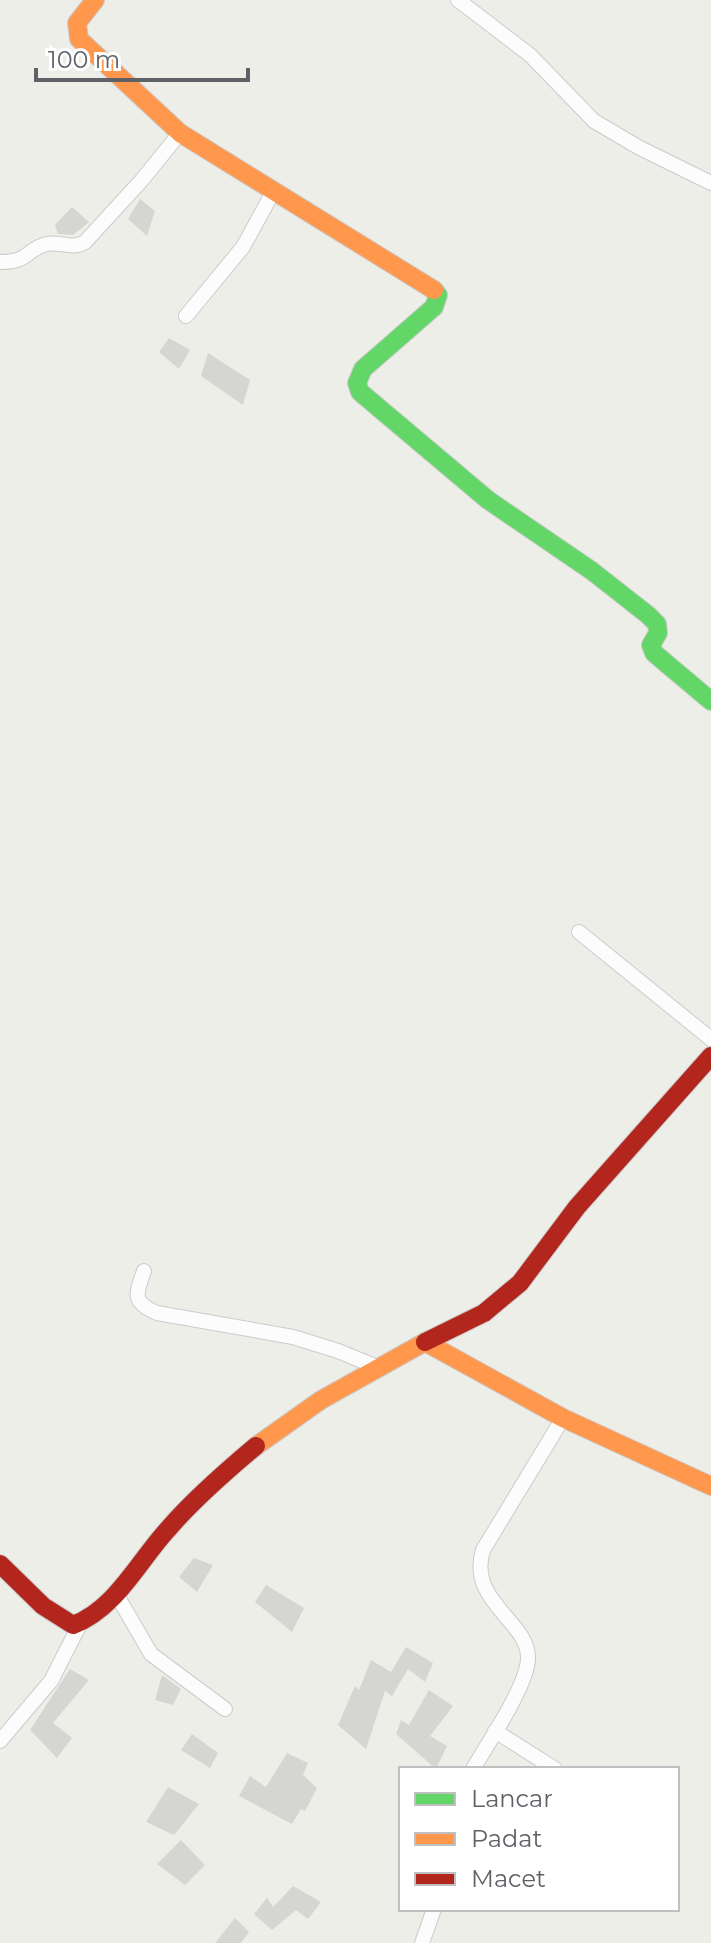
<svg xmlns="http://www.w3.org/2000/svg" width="711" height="1943" font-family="Montserrat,sans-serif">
  <rect width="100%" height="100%" fill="#eeeee9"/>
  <!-- building -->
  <g fill="#d5d5d2">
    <path d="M140 199 155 211 147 236 128 219Z"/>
    <path d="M72 207 89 222 73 235 58 234 55 225Z"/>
    <path d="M169 338 190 350 179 369 159 352Z"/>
    <path d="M208 353 250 380 243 405 201 376Z"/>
    <path d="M194 1558 213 1565 197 1592 179 1577Z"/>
    <path d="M266 1585 304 1608 292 1632 255 1602Z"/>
    <path d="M406 1647 433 1663 425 1682 408 1669 392 1696 385 1691 366 1749 338 1725 355 1686 359 1690 371 1660 391 1672Z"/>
    <path d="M70 1669 89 1680 53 1723 72 1738 57 1758 30 1730Z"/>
    <path d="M162 1675 181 1689 173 1705 155 1700Z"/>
    <path d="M429 1690 453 1706 430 1736 447 1746 436 1769 396 1734 401 1720 409 1725Z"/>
    <path d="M192 1734 218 1753 210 1768 181 1750Z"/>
    <path d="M287 1753 308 1763 303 1775 317 1788 305 1811 301 1809 292 1824 239 1796 250 1776 266 1787Z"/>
    <path d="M168 1787 199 1804 174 1835 146 1822Z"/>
    <path d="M181 1840 205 1865 185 1885 157 1864Z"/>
    <path d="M293 1886 321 1902 308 1919 296 1910 272 1930 254 1914 267 1898 273 1907Z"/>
    <path d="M235 1918 249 1932 241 1943H215Z"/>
  </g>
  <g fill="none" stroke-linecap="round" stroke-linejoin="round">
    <defs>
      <g id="street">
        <path d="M458 0 530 55 594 121 638 147 711 183"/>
        <path d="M0 262C31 262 25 249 47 244 60 241 72 250 85 242L141 181 180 133"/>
        <path d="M186 316 243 247 273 192"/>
        <path d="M579 932 711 1039"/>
        <path d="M144 1271C136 1294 131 1302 157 1313L293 1337 338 1351 377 1367"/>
        <path d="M115 1592 151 1654 225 1709"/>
        <path d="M495 1731 555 1769"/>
        <path d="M0 1741 51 1681 80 1624"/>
        <path d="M473 1769C488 1743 527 1686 528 1659 530 1622 467 1602 483 1550L563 1418"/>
        <path d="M422 1943 434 1909"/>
      </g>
      <path id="fast" d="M434 290 438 295 434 307 363 369 357 383 360 392 488 500 592 571 648 615 657 624 658 633 651 645 654 653 711 701"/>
      <g id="slow">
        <path d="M95 0 77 23 79 39 180 133 434 290"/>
        <path d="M256 1446 321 1400 425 1342 563 1418 711 1486"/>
      </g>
      <g id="jam">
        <path d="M425 1342 484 1313 520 1283 577 1207 711 1056"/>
        <path d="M0 1564 43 1606 73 1625C116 1609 139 1560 169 1528 195 1498 225 1472 256 1446"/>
      </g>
    </defs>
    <!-- street casing -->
    <use href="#street" stroke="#cbcbcb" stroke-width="16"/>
    <!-- fast casing -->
    <use href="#fast" stroke="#cbcbcb" stroke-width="20"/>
    <!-- slow casing -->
    <use href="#slow" stroke="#cbcbcb" stroke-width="20"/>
    <!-- jam casing -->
    <use href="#jam" stroke="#cbcbcb" stroke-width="20"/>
    <!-- street -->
    <use href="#street" stroke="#fcfcfc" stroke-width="14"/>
    <!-- fast -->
    <use href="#fast" stroke="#63d668" stroke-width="18"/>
    <!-- slow -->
    <use href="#slow" stroke="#ff974d" stroke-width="18"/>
    <!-- jam -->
    <use href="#jam" stroke="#b3261e" stroke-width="18"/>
  </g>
  <!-- legend -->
  <rect x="399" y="1767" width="280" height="144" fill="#ffffff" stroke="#bfc0c2" stroke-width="2"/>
  <rect x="415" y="1793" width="40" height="12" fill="#63d668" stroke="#bfc0c2" stroke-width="2"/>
  <text x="471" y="1807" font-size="24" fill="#5e6267">Lancar</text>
  <rect x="415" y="1833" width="40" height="12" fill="#ff974d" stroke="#bfc0c2" stroke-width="2"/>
  <text x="471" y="1847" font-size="24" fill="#5e6267">Padat</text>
  <rect x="415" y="1873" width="40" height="12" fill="#b3261e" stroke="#bfc0c2" stroke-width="2"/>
  <text x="471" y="1887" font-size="24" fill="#5e6267">Macet</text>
  <!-- scale -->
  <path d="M36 68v12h212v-12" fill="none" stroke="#5e6267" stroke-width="4"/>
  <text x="48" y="68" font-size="24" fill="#5e6267" stroke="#ffffff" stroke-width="6" paint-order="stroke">100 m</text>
</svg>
